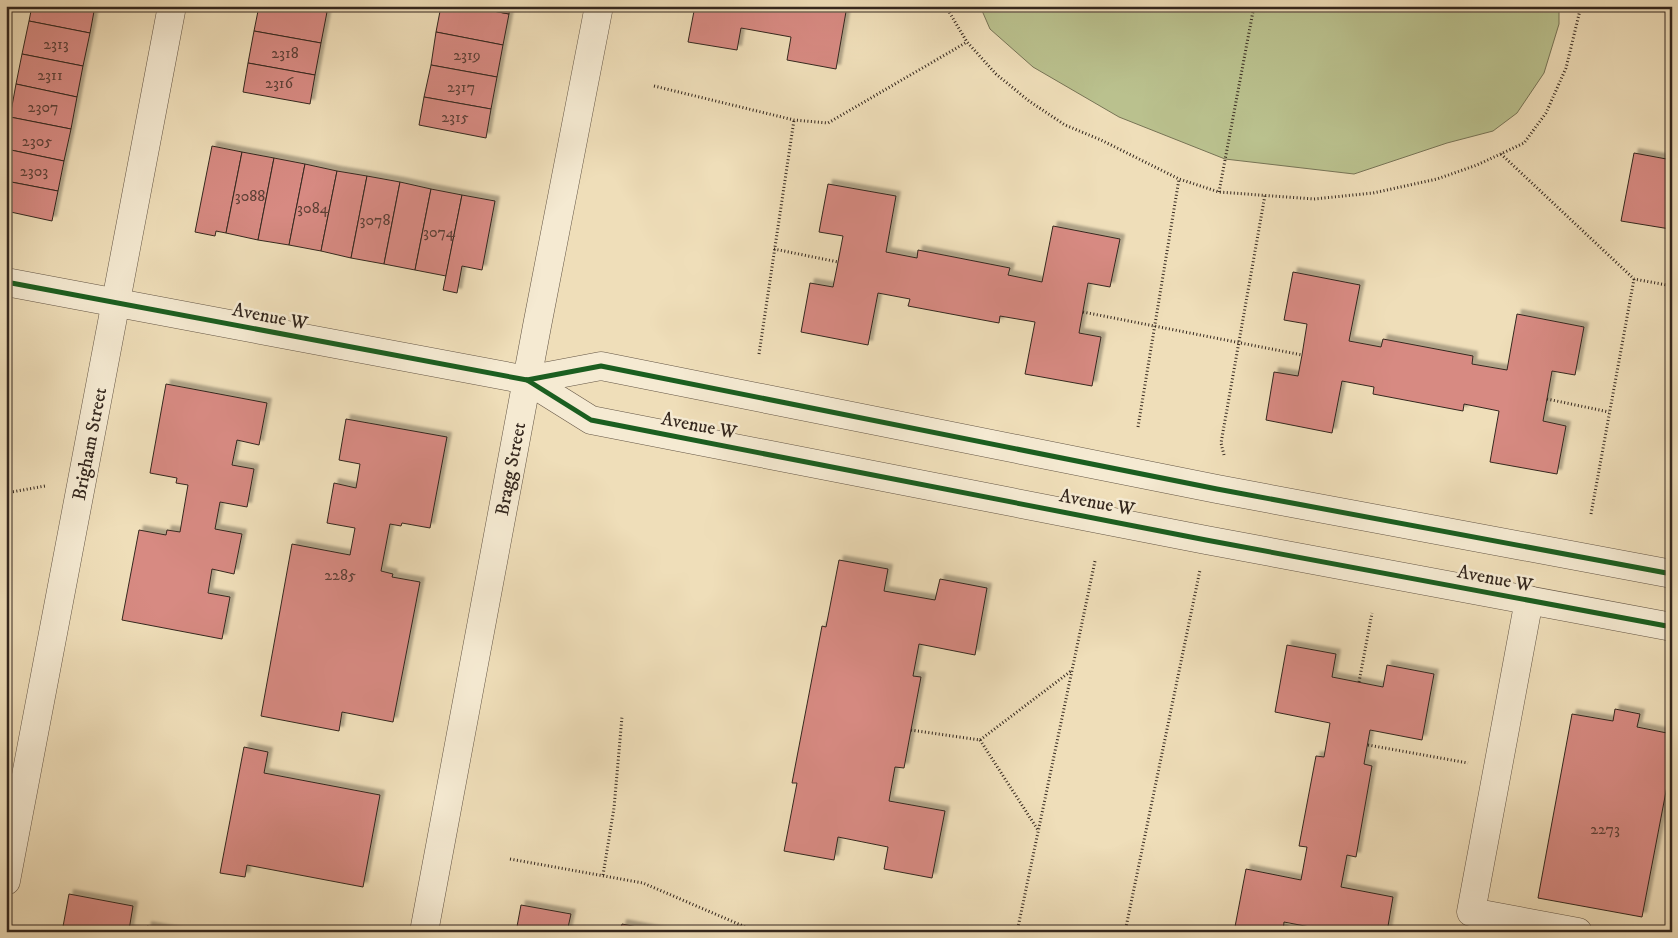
<svg xmlns="http://www.w3.org/2000/svg" width="1678" height="938" font-family="'IM FELL DW Pica',serif">
  <defs>
    <filter id="shadow"><feDropShadow dx="4.5" dy="-4.5" stdDeviation="1" flood-color="#0004"/></filter>
  </defs>
  <rect width="100%" height="100%" fill="#efdeb9"/>
  <filter id="stains"><feTurbulence type="fractalNoise" baseFrequency=".004" numOctaves="4"/><feColorMatrix values="0 0 0 0 .2 0 0 0 0 .09 0 0 0 0 .02 0 0 0 .5 -.17"/></filter>
  <radialGradient id="worn" r=".72"><stop offset=".6" stop-color="#630" stop-opacity="0"/><stop offset="1" stop-color="#630" stop-opacity=".3"/></radialGradient>
  <!-- green -->
  <path fill="#bac18e" stroke="#777456" d="M980 6H1559V24L1544 73 1517 113 1493 131 1447 143 1354 174 1225 159 1119 117 1033 67 990 29Z"/>
  <!-- building -->
  <g fill="#d78a82" stroke="#34271e" filter="url(#shadow)">
    <path d="M32 6H95L90 33 29 21Z"/>
    <path d="M259 6H299L327 12 321 43 254 31Z"/>
    <path d="M299 6H328L327 12Z"/>
    <path d="M441 6H467L509 14 503 45 436 32Z"/>
    <path d="M467 6H510L509 14Z"/>
    <path d="M695 6H847L836 69 787 60 791 37 741 28 737 50 688 42Z"/>
    <path d="M29 21 90 33 83 66 22 54Z"/>
    <path d="M254 31 321 43 315 75 248 63Z"/>
    <path d="M436 32 503 45 497 77 431 65Z"/>
    <path d="M22 54 83 66 77 97 16 84Z"/>
    <path d="M248 63 315 75 310 104 243 92Z"/>
    <path d="M431 65 497 77 491 109 424 97Z"/>
    <path d="M16 84 77 97 71 129 10 117Z"/>
    <path d="M424 97 491 109 486 138 419 125Z"/>
    <path d="M10 117 71 129 64 161 6 149V134Z"/>
    <path d="M212 146 242 152 226 233 216 231 215 236 195 232Z"/>
    <path d="M6 149 64 161 58 191 6 181Z"/>
    <path d="M242 152 274 158 258 240 226 233Z"/>
    <path d="M1634 153 1672 160V218L1670 229 1621 221Z"/>
    <path d="M274 158 305 164 289 245 258 240Z"/>
    <path d="M305 164 337 171 321 251 289 245Z"/>
    <path d="M337 171 367 176 351 258 321 251Z"/>
    <path d="M367 176 400 182 384 264 351 258Z"/>
    <path d="M6 181 58 191 52 221 6 211Z"/>
    <path d="M400 182 431 189 415 270 384 264Z"/>
    <path d="M828 184 896 196 886 252 917 258 918 250 1010 268 1008 275 1042 282 1053 226 1120 239 1110 287 1088 283 1079 333 1101 337 1092 386 1025 374 1035 322 1000 316 999 323 908 306 910 299 878 293 868 345 801 332 810 283 833 287 838 262 843 236 819 232Z"/>
    <path d="M431 189 462 195 446 276 415 270Z"/>
    <path d="M462 195 495 201 482 270 462 266 457 293 443 290Z"/>
    <path d="M1293 272 1360 285 1349 341 1381 347 1383 339 1473 356 1472 364 1507 370 1517 314 1584 327 1575 375 1552 371 1547 399 1543 421 1566 426 1557 474 1490 462 1499 411 1464 404 1463 411 1373 394 1374 387 1342 381 1332 433 1266 420 1274 372 1298 376 1302 355 1307 324 1284 320Z"/>
    <path d="M166 384 267 403 259 445 237 440 232 465 254 469 247 507 220 502 215 529 242 534 234 574 212 569 208 593 230 597 222 639 122 620 139 530 166 535 167 530 180 532 188 485 176 483 177 478 150 473Z"/>
    <path d="M346 419 447 437 430 528 402 523 401 526 390 524 381 571 393 574 392 577 420 582 393 722 342 712 339 731 261 716 292 544 350 555 355 528 327 523 334 483 356 488 360 464 339 460Z"/>
    <path d="M839 560 888 569 884 591 935 600 940 579 987 588 975 655 919 644 913 676 921 677 911 730 904 768 895 767 889 801 945 811 932 878 884 869 888 847 838 837 834 860 784 851 797 783H792L822 626 826 627Z"/>
    <path d="M1287 645 1336 654 1332 677 1383 687 1387 665 1434 674 1422 740 1370 730 1364 764 1372 766 1356 857 1347 855 1341 887 1393 897 1387 932H1336L1284 922 1283 932H1234L1246 869 1301 880 1307 847 1299 846 1316 756 1324 757 1330 723 1275 712Z"/>
    <path d="M1615 709 1640 714 1637 727 1672 734V760L1642 917 1538 898 1572 714 1613 721Z"/>
    <path d="M244 747 268 752 264 773 380 795 363 887 247 865 245 877 220 873Z"/>
    <path d="M69 894 133 906 129 930 138 932H62Z"/>
    <path d="M521 905 571 914 567 932H516Z"/>
    <path d="M622 924 663 932H620Z"/>
    <path d="M147 926 178 932H146Z"/>
  </g>
  <g fill="none" stroke-linecap="round" stroke-linejoin="round">
    <defs>
      <g id="minor">
        <path d="M6 282 527 380 601 366 1217 489 1672 574"/>
        <path d="M527 380 591 420 1206 540 1672 627"/>
        <path d="M1529 600 1471 912 1578 932"/>
        <path d="M6 881 172 6"/>
        <path d="M424 932 537 326 599 6"/>
      </g>
    </defs>
    <!-- minor casing -->
    <use href="#minor" stroke="#635545" stroke-width="29"/>
    <!-- path -->
    <g stroke="#34271e" stroke-width="3" stroke-dasharray="1 2.5" stroke-linecap="butt">
      <path d="M947 6 948 10 967 42 996 74 1029 101 1065 125 1101 140 1179 179 1219 192 1314 199 1373 193 1437 179 1477 165 1524 143 1546 113 1566 68 1581 6"/>
      <path d="M654 86 794 120 828 123 967 42"/>
      <path d="M1501 154 1634 279 1672 286"/>
      <path d="M1219 192 1254 6"/>
      <path d="M774 249 838 262"/>
      <path d="M1083 312 1302 355"/>
      <path d="M759 354 794 120"/>
      <path d="M1547 399 1609 412"/>
      <path d="M1138 427 1179 179"/>
      <path d="M1224 455 1221 443 1265 195"/>
      <path d="M6 493 45 486"/>
      <path d="M1591 514 1634 279"/>
      <path d="M1359 682 1372 613"/>
      <path d="M911 730 980 740 1071 671"/>
      <path d="M980 740 1038 830"/>
      <path d="M1368 745 1468 763"/>
      <path d="M510 859 643 883 757 932"/>
      <path d="M603 875 614 808 622 717"/>
      <path d="M1017 932 1095 561"/>
      <path d="M1125 932 1200 570"/>
    </g>
    <!-- minor -->
    <use href="#minor" stroke="#f5ead2" stroke-width="28"/>
    <defs>
      <g id="cycleway">
        <path d="M6 282 527 380 601 366 1217 489 1672 574"/>
        <path d="M527 380 591 420 1206 540 1672 627"/>
      </g>
    </defs>
    <!-- cycleway casing -->
    <use href="#cycleway" stroke="#f5ead2" stroke-width="8"/>
    <!-- cycleway -->
    <use href="#cycleway" stroke="#1b5e20" stroke-width="5"/>
  </g>
  <g text-anchor="middle" dominant-baseline="central" stroke-width="5" stroke-linejoin="round" paint-order="stroke">
    <!-- number labels -->
    <g font-size="16" fill="#5d4037">
      <text x="56" y="44">2313</text>
      <text x="285" y="53">2318</text>
      <text x="467" y="55">2319</text>
      <text x="50" y="75">2311</text>
      <text x="279" y="83">2316</text>
      <text x="461" y="87">2317</text>
      <text x="43" y="107">2307</text>
      <text x="455" y="117">2315</text>
      <text x="37" y="141">2305</text>
      <text x="34" y="171">2303</text>
      <text x="250" y="196">3088</text>
      <text x="313" y="208">3084</text>
      <text x="375" y="220">3078</text>
      <text x="439" y="232">3074</text>
      <text x="340" y="575">2285</text>
      <text x="1605" y="829">2273</text>
    </g>
    <!-- street labels -->
    <g font-size="19" fill="#34271e" stroke="#f5ead2">
      <text transform="translate(270 317) rotate(11)">Avenue W</text>
      <text transform="translate(699 426) rotate(11)">Avenue W</text>
      <text transform="translate(90 444) rotate(-79)">Brigham Street</text>
      <text transform="translate(511 469) rotate(-79)">Bragg Street</text>
      <text transform="translate(1097 503) rotate(11)">Avenue W</text>
      <text transform="translate(1495 579) rotate(11)">Avenue W</text>
    </g>
  </g>
  <!-- margin -->
  <rect width="1678" height="938" fill="none" stroke="#efdeb9" stroke-width="25"/>
  <rect x="8" y="8" width="1663" height="923" fill="none" stroke="#34271e" stroke-width="2.5"/>
  <rect x="12" y="12" width="1653" height="913" fill="none" stroke="#34271e"/>
  <rect width="100%" height="100%" filter="url(#stains)"/>
  <rect width="100%" height="100%" fill="url(#worn)"/>
</svg>
